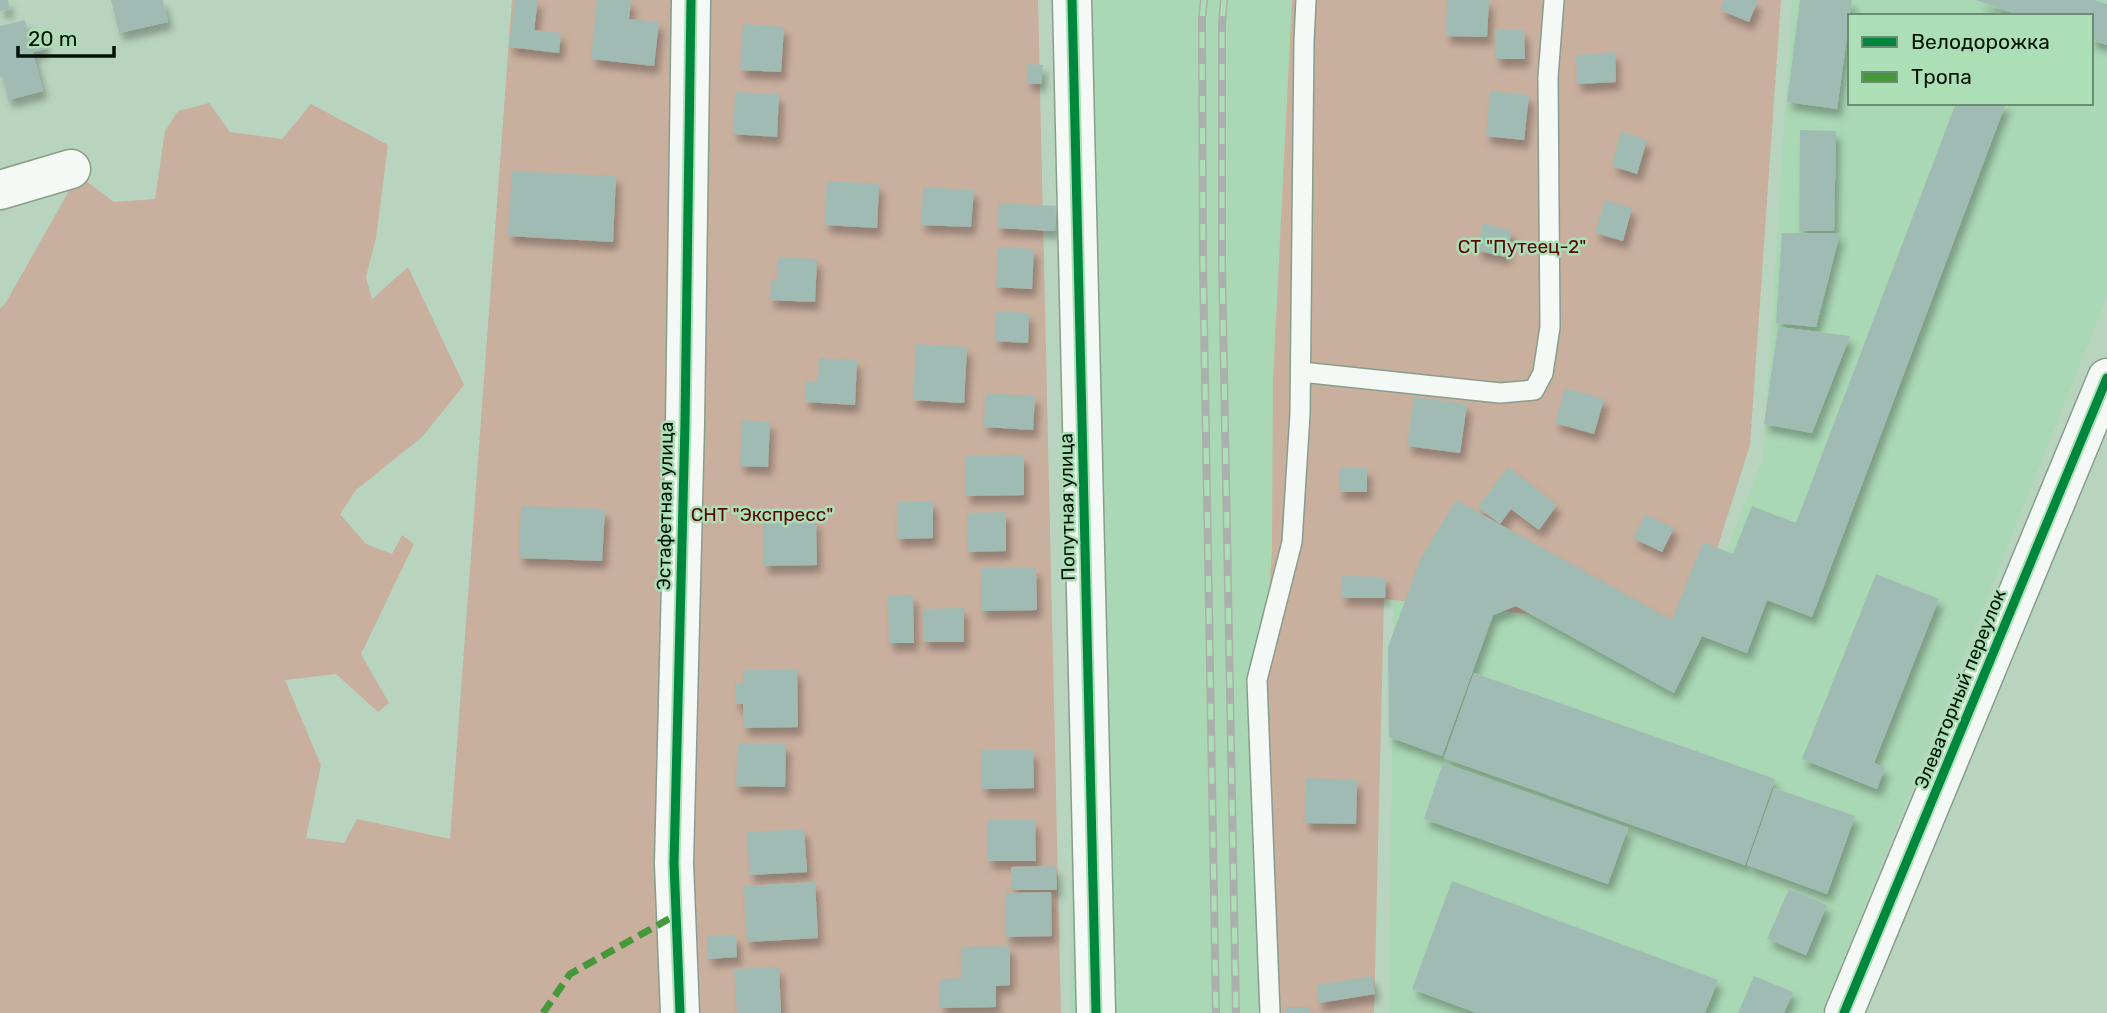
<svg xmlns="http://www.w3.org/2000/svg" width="2107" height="1013" font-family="Rubik,sans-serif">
  <defs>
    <filter id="shadow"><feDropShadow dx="4.5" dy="8" stdDeviation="3.5" flood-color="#0004"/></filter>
  </defs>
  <rect width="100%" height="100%" fill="#b8d4be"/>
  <!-- built -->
  <g fill="#aad7b4" fill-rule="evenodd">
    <path d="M1052 0H1350L1280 1013H1071V624Z"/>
    <path d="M1792 0H2107V297L1822 1013H1389L1394 593 1706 604 1763 458ZM1850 16H2091V103H1850Z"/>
  </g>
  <!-- green -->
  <g fill="#c9af9e">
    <path d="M512 0H1038L1061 1013H0V308L5 304 78 175 114 202 155 199 165 131 178 111 209 103 230 132 282 139 311 104 388 145 376 238 366 277 372 299 408 267 464 385 422 437 356 490 340 514 366 544 392 554 402 535 414 544 361 654 389 703 378 712 336 674 285 680 321 765 306 838 344 843 357 819 450 839Z"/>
    <path d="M1292 0H1781L1750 445 1691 631 1384 599 1374 1013H1277L1264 686 1272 547 1273 380Z"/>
  </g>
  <!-- building -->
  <g fill="#a0bbb4" filter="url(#shadow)">
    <path d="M0 0H8L10 9 0 11Z"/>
    <path d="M111 0H163L168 22 119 33Z"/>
    <path d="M515 0H538L534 30 561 33 559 53 509 47Z"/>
    <path d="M597 0H631L629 19 659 22 654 66 591 59Z"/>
    <path d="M1447 0H1489L1487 37 1446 36Z"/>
    <path d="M1724 0H1758L1749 22 1720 10Z"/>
    <path d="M1800 0H1852L1837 109 1787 102Z"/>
    <path d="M1976 0H2094L2107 4V45L2091 40V16H2021Z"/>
    <path d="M25 20 28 34 41 31 46 49 33 52 43 91 8 100 3 77H0V26Z"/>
    <path d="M743 24 784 27 781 72 740 70Z"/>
    <path d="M1495 30H1524L1525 59H1496Z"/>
    <path d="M1615 52 1616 82 1577 84 1576 55Z"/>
    <path d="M1028 64 1043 65 1041 84 1027 83Z"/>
    <path d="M1490 91 1529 95 1524 140 1486 136Z"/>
    <path d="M735 92 779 94 777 137 733 134Z"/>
    <path d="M1956 103H2006L1812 617 1767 600 1747 653 1702 636 1674 693 1516 606 1493 615 1442 756 1389 737 1388 647 1421 558 1456 500 1672 620 1703 542 1733 554 1752 506 1796 523Z"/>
    <path d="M1800 130 1836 131 1834 231H1799Z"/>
    <path d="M1621 132 1647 140 1637 174 1612 166Z"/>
    <path d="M512 171 616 176 613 242 508 236Z"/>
    <path d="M827 181 879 184 877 228 825 225Z"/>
    <path d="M923 187 974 190 971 227 921 225Z"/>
    <path d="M1605 200 1632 208 1623 241 1595 233Z"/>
    <path d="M999 203 1056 206 1055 231 997 228Z"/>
    <path d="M1483 223 1512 231 1505 257 1476 250Z"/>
    <path d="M1782 233H1840L1816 327 1776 323Z"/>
    <path d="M998 247 1034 249 1032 289 996 287Z"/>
    <path d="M778 257 817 259 815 302 770 300 771 279H777Z"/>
    <path d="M996 311 1029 313 1028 343 995 341Z"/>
    <path d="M1778 327 1850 336 1812 433 1764 424Z"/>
    <path d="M916 344 967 347 964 403 913 400Z"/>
    <path d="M819 358 857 360 855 405 805 402 806 381H818Z"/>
    <path d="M1565 388 1604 399 1594 434 1555 423Z"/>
    <path d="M985 393 1035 396 1033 430 984 427Z"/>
    <path d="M1414 397 1467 404 1460 453 1407 446Z"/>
    <path d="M742 420 770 422 768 467 740 466Z"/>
    <path d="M1024 455V495L966 496 965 456Z"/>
    <path d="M1508 467 1557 505 1539 530 1511 509 1500 524 1478 507Z"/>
    <rect x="1339" y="468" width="28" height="24"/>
    <path d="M933 501V538L897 539V502Z"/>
    <path d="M521 506 605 509 602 561 519 558Z"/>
    <path d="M1006 512V551L968 552 967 513Z"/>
    <path d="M1645 514 1674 528 1662 552 1633 538Z"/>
    <path d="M816 520 817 565 764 566 763 521Z"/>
    <path d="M981 568H1036L1037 610 981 611Z"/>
    <path d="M1876 574 1939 599 1874 763 1885 768 1877 789 1802 759Z"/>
    <path d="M1342 576 1386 577 1385 598H1342Z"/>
    <path d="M913 595 914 643H889L888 596Z"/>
    <path d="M964 608V642H923V609Z"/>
    <path d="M797 669 798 727 744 728 743 704H735V683H743V670Z"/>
    <path d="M1474 673 1775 779 1745 865 1444 758Z"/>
    <path d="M738 743 786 744 785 787 736 786Z"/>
    <path d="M981 750H1033L1034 788 982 789Z"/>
    <path d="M1443 763 1628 828 1608 884 1424 819Z"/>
    <path d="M1306 778 1357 780 1356 824 1305 823Z"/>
    <path d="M1774 788 1855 816 1827 894 1747 865Z"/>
    <path d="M987 820H1035L1036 861H988Z"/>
    <path d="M804 829 807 872 750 875 747 832Z"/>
    <path d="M1056 866 1057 890H1011V867Z"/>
    <path d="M1452 881 1718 980 1705 1013H1477L1412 989Z"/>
    <path d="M815 882 818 938 747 942 744 886Z"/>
    <path d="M1789 889 1827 905 1806 955 1767 939Z"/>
    <path d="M1051 892 1052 936 1006 937V893Z"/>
    <path d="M736 935 737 957 708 959 707 936Z"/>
    <path d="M1010 946V985L996 986V1007L940 1008V979L962 978 961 947Z"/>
    <path d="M779 967 781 1013H737L734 969Z"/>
    <path d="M1372 976 1375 994 1319 1003 1317 985Z"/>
    <path d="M1754 976 1793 992 1784 1013H1738Z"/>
    <rect x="1286" y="1007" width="24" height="6"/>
  </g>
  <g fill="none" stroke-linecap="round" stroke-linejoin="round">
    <defs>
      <g id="lane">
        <path d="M1301 372 1500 393 1534 390 1543 373 1550 327 1548 77 1554 0"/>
        <path d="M1270 1013 1257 680 1292 542 1300 414 1304 41 1306 0"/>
      </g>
      <g id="street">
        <path d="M1072 0 1096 1013"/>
        <path d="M0 190 71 169"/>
        <path d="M680 1013 674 863 685 423 691 0"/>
        <path d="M1844 1013 2107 378"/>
      </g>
    </defs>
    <!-- lane casing -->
    <use href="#lane" stroke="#889e8c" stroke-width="22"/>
    <!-- street casing -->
    <use href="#street" stroke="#889e8c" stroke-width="41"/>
    <!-- lane -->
    <use href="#lane" stroke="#f4f9f5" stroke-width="19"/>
    <!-- street -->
    <use href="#street" stroke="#f4f9f5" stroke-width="38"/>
    <defs>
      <g id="rail">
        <path d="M1204 0 1202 19 1203 265 1216 1013"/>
        <path d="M1224 0 1222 22V265L1236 1013"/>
      </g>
    </defs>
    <!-- rail casing -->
    <use href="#rail" stroke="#aab0ab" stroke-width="8"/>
    <!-- rail -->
    <use href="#rail" stroke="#addfb7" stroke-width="5" stroke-dasharray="16" stroke-linecap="butt"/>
    <!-- quiet -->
    <path stroke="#47983a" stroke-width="7" stroke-dasharray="14 7" stroke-linecap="butt" d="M543 1013 570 974 676 915"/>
    <defs>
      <g id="cycleway">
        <path d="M1072 0 1096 1013"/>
        <path d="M680 1013 674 863 685 423 691 0"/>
        <path d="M1844 1013 2107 378"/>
      </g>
    </defs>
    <!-- cycleway casing -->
    <use href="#cycleway" stroke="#addfb7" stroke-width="13"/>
    <!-- cycleway -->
    <use href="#cycleway" stroke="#00873e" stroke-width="9"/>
  </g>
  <g text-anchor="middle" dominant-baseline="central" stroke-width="5" stroke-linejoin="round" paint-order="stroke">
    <!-- park labels -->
    <g font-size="19" fill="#580802" stroke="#addfb7">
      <text x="1522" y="246">СТ "Путеец-2"</text>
      <text x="762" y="514">СНТ "Экспресс"</text>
    </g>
    <!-- street labels -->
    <g font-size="19" fill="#021205" stroke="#addfb7">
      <text transform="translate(665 506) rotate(-89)">Эстафетная улица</text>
      <text transform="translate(1067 507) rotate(-91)">Попутная улица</text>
      <text transform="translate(1960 689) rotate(-68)">Элеваторный переулок</text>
    </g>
  </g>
  <!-- legend -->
  <rect x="1848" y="14" width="245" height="91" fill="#addfb7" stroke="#698d70" stroke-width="2"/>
  <rect x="1862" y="37" width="35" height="10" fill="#00873e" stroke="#698d70" stroke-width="2"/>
  <text x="1911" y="49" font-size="21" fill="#021205">Велодорожка</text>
  <rect x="1862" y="72" width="35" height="10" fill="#47983a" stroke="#698d70" stroke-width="2"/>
  <text x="1911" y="84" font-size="21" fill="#021205">Тропа</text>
  <!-- scale -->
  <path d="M18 46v10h96v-10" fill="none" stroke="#021205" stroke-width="3.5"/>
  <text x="28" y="46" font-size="21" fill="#021205" stroke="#addfb7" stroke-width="5" paint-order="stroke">20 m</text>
</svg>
